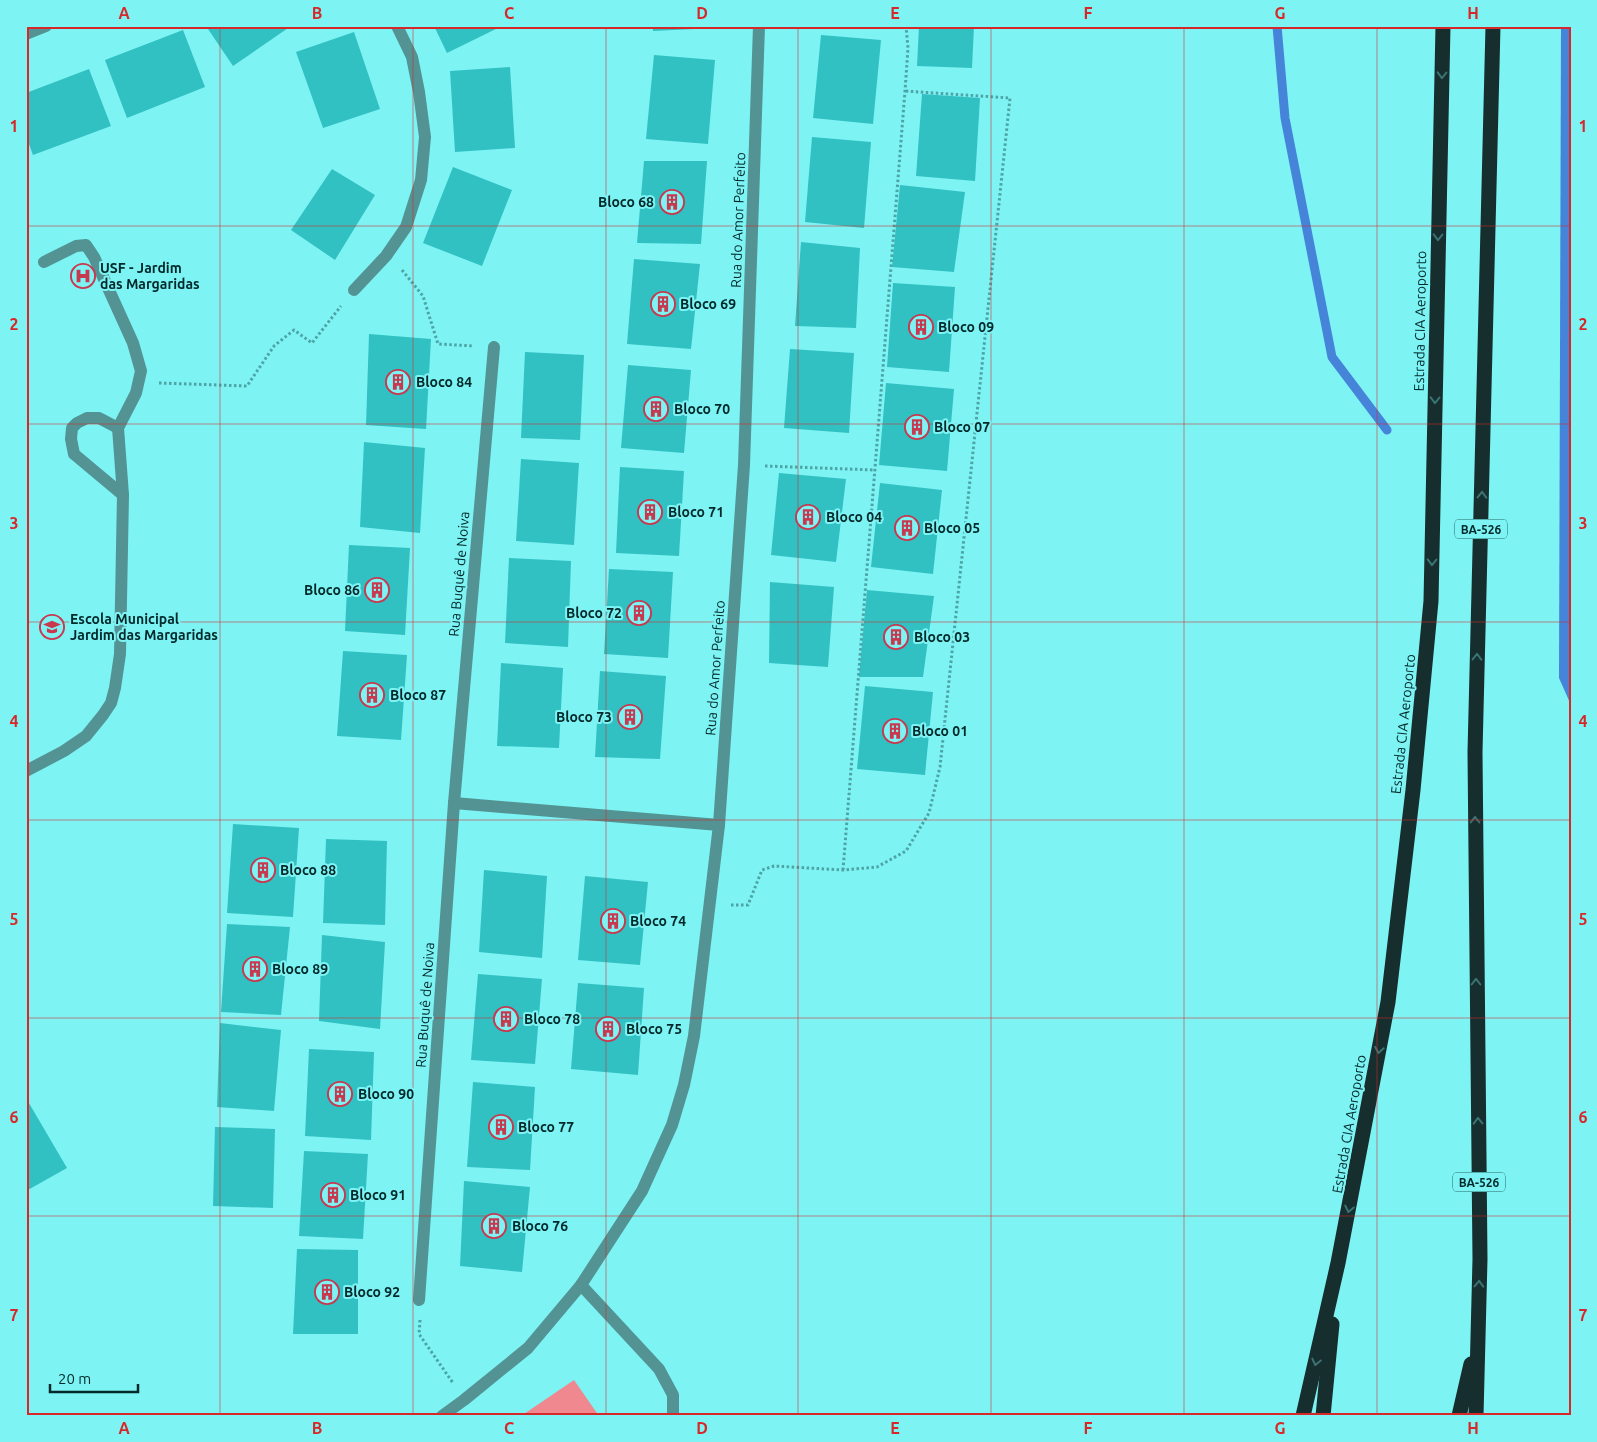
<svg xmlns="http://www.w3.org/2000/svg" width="1597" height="1442" font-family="Ubuntu,sans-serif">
  <rect width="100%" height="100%" fill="#7ef3f4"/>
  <!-- green -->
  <path fill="#f0898f" d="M574 1380 599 1416H521Z"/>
  <!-- water -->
  <path fill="#4584d9" d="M1561 26H1571V705L1559 678Z"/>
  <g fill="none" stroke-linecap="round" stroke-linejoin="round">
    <!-- stream -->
    <path stroke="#4584d9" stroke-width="9" d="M1277 26 1285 118 1332 357 1387 430"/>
  </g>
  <!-- building -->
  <g fill="#31c1c3">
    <path d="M206 26H291L233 66Z"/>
    <path d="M434 26H502L447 53Z"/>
    <path d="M653 26H715V28L653 31Z"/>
    <path d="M919 26H974L972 68 917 66Z"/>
    <path d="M183 30 205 87 127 118 105 60Z"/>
    <path d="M354 32 380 109 323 128 296 52Z"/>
    <path d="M821 35 881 40 873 124 813 118Z"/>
    <path d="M654 55 715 60 708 144 646 139Z"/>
    <path d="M510 67 515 148 455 152 450 71Z"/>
    <path d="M89 69 111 126 33 155 26 136V93Z"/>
    <path d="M922 94 980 98 975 181 916 176Z"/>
    <path d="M812 137 871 142 864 228 805 222Z"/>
    <path d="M644 161H707L701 244 637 243Z"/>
    <path d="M453 167 512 190 482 266 423 243Z"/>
    <path d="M332 169 375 195 335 260 291 230Z"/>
    <path d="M900 185 965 192 954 272 892 267Z"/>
    <path d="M801 242 860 248 856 328 795 326Z"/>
    <path d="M634 259 700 264 691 349 627 344Z"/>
    <path d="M893 283 955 287 949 372 887 367Z"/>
    <path d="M369 334 431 339 426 429 366 425Z"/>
    <path d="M790 349 854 353 849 433 784 428Z"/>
    <path d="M525 352 584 355 580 440 521 438Z"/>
    <path d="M628 365 691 370 684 453 621 448Z"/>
    <path d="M886 383 954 389 947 471 879 465Z"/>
    <path d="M364 442 425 448 420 533 360 527Z"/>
    <path d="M521 459 579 463 574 545 516 541Z"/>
    <path d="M620 467 684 471 679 556 616 553Z"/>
    <path d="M779 473 846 479 836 562 771 555Z"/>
    <path d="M880 483 942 490 933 574 871 567Z"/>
    <path d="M349 545 410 548 405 635 345 631Z"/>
    <path d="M509 558 571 561 568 647 505 643Z"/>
    <path d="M609 569 673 572 668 658 604 654Z"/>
    <path d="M770 582 834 587 828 667 769 663Z"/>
    <path d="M867 590 934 596 923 677H859Z"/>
    <path d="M343 651 407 655 401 740 337 736Z"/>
    <path d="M501 663 563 668 559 748 497 746Z"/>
    <path d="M600 671 666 676 660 759 595 757Z"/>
    <path d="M865 686 933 692 925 775 857 769Z"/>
    <path d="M233 824 299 828 293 917 227 913Z"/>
    <path d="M326 839 387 841 385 925 323 923Z"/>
    <path d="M484 870 547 876 542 958 479 952Z"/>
    <path d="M585 876 648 882 640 965 578 960Z"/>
    <path d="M227 924 290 927 281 1015 221 1012Z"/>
    <path d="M322 935 385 942 380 1029 319 1021Z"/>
    <path d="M478 974 542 979 535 1064 471 1060Z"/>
    <path d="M578 983 644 988 638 1075 571 1069Z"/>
    <path d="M220 1023 281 1030 274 1111 217 1107Z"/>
    <path d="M309 1049 374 1052 371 1140 305 1136Z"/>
    <path d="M473 1082 535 1087 530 1170 467 1167Z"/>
    <path d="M26 1098 67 1168 26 1191Z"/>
    <path d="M215 1127 275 1129 273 1208 213 1206Z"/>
    <path d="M304 1151 368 1154 363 1239 299 1236Z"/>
    <path d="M464 1181 530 1187 522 1272 460 1266Z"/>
    <path d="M297 1249 358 1250V1334H293Z"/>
  </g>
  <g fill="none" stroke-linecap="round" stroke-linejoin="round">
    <!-- path -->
    <g stroke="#4da4a5" stroke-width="3" stroke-dasharray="2.5 2.5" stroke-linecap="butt">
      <path d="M402 270 423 296 438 344 474 346"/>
      <path d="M159 383 247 386 274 346 294 330 312 343 341 306"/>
      <path d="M765 466 875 470"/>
      <path d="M843 870 905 91 908 48 906 26"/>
      <path d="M731 905H748L762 870 774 866 843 870 877 867 906 851 929 813 940 767 1010 98 905 91"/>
      <path d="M420 1320 419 1334 453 1383"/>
    </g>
    <!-- minor -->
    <g stroke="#539393" stroke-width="12">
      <path d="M26 34 46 26"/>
      <path d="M354 290 386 256 406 227 421 180 425 137 419 92 412 57 397 26"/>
      <path d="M118 428 99 418H87L77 423 72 428 71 439 74 454 123 495"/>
      <path d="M26 771 64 751 86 736 103 715 111 703 115 688 120 654 123 495 118 428 136 393 141 371 133 343 94 257 86 245 76 246 44 262"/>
      <path d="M454 803 719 825"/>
      <path d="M581 1285 659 1369 673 1395V1416"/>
      <path d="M419 1300 454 803 494 347"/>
      <path d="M442 1416 464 1400 528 1348 581 1285 642 1191 672 1125 684 1085 694 1036 719 825 744 465 759 26"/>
    </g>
    <!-- highway -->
    <g stroke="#172e2e" stroke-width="15">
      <path d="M1303 1416 1338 1263 1388 1002 1413 790 1431 601 1443 26"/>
      <path d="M1323 1416 1332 1324"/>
      <path d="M1459 1416 1471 1364"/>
      <path d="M1476 1416 1480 1259 1475 752 1493 26"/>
    </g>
  </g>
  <!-- one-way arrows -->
  <defs><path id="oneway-chevron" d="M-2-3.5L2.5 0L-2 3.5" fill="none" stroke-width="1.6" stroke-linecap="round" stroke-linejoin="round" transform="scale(1.25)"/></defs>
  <g stroke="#3b7373">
    <use href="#oneway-chevron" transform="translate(1442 75) rotate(91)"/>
    <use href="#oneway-chevron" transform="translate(1438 237) rotate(91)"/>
    <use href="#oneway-chevron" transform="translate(1435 400) rotate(91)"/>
    <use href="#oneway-chevron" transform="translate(1482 495) rotate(-89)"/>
    <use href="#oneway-chevron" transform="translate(1432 562) rotate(91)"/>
    <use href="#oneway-chevron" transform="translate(1477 657) rotate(-89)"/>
    <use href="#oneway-chevron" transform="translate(1475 820) rotate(-90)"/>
    <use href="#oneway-chevron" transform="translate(1476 982) rotate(-90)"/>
    <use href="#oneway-chevron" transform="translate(1379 1050) rotate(100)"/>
    <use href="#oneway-chevron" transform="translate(1478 1121) rotate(-91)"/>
    <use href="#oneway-chevron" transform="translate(1349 1209) rotate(102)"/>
    <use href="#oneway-chevron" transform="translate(1479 1284) rotate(-88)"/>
    <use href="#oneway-chevron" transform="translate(1316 1362) rotate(103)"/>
  </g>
  <!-- grid -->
  <path fill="none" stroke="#d62828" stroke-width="1" stroke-opacity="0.55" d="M220 26V1416M413 26V1416M606 26V1416M798 26V1416M991 26V1416M1184 26V1416M1377 26V1416M26 226H1571M26 424H1571M26 622H1571M26 820H1571M26 1018H1571M26 1216H1571"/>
  <!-- icons -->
  <defs>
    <symbol id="building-ring" viewBox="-11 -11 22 22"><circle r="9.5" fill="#7ef3f4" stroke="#c8384e" stroke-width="1.5"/><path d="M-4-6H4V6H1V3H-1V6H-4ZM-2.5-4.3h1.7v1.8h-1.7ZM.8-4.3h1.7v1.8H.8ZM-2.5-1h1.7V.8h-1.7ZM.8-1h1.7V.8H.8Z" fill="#c8384e"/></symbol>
    <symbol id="hospital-ring" viewBox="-11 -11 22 22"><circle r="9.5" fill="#7ef3f4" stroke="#c8384e" stroke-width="1.5"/><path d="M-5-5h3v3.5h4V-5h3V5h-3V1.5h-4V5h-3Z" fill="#c8384e"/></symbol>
    <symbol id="school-ring" viewBox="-11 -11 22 22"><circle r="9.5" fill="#7ef3f4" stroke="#c8384e" stroke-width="1.5"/><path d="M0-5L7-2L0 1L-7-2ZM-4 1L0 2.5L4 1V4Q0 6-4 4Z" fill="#c8384e"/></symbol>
  </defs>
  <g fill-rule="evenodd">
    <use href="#building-ring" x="658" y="188" width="28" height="28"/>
    <use href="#hospital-ring" x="69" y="262" width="28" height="28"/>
    <use href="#building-ring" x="649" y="290" width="28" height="28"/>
    <use href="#building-ring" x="907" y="313" width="28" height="28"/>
    <use href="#building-ring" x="384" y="368" width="28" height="28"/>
    <use href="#building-ring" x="642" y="395" width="28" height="28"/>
    <use href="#building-ring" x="903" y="413" width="28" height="28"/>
    <use href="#building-ring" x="636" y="498" width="28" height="28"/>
    <use href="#building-ring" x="794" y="503" width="28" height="28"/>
    <use href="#building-ring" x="893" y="514" width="28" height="28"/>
    <use href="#building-ring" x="363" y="576" width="28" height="28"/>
    <use href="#building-ring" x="625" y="599" width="28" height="28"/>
    <use href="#school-ring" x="38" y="613" width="28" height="28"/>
    <use href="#building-ring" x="882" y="623" width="28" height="28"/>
    <use href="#building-ring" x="358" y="681" width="28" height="28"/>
    <use href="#building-ring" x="616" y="703" width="28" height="28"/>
    <use href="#building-ring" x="881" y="717" width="28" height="28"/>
    <use href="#building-ring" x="249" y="856" width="28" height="28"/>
    <use href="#building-ring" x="599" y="907" width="28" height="28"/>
    <use href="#building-ring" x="241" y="955" width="28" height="28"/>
    <use href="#building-ring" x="492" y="1005" width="28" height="28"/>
    <use href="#building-ring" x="594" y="1015" width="28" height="28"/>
    <use href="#building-ring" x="326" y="1080" width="28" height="28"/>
    <use href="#building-ring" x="487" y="1113" width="28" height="28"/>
    <use href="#building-ring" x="319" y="1181" width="28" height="28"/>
    <use href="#building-ring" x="480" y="1212" width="28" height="28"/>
    <use href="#building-ring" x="313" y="1278" width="28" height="28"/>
  </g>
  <g text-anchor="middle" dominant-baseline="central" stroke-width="4" stroke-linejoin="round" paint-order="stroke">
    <!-- shield labels -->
    <g fill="#7ef3f4" stroke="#266667" stroke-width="1">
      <rect x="1455" y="519.5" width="52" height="19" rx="4"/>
      <rect x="1453" y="1172.5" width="52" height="19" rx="4"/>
    </g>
    <g font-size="12" font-weight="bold" fill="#01292a">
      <text x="1481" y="529">BA-526</text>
      <text x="1479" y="1182">BA-526</text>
    </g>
    <!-- poi labels -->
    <g font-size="14" font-weight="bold" fill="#01292a" stroke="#7ef3f4" text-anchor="start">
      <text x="654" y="202" text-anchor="end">Bloco 68</text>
      <text x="100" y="268">USF - Jardim<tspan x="100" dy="16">das Margaridas</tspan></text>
      <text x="680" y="304">Bloco 69</text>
      <text x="938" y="327">Bloco 09</text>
      <text x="416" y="382">Bloco 84</text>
      <text x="674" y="409">Bloco 70</text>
      <text x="934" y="427">Bloco 07</text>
      <text x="668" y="512">Bloco 71</text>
      <text x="826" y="517">Bloco 04</text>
      <text x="924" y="528">Bloco 05</text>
      <text x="360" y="590" text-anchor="end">Bloco 86</text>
      <text x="622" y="613" text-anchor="end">Bloco 72</text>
      <text x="70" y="619">Escola Municipal<tspan x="70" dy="16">Jardim das Margaridas</tspan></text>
      <text x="914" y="637">Bloco 03</text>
      <text x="390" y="695">Bloco 87</text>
      <text x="612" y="717" text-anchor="end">Bloco 73</text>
      <text x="912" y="731">Bloco 01</text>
      <text x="280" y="870">Bloco 88</text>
      <text x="630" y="921">Bloco 74</text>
      <text x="272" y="969">Bloco 89</text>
      <text x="524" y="1019">Bloco 78</text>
      <text x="626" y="1029">Bloco 75</text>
      <text x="358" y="1094">Bloco 90</text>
      <text x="518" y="1127">Bloco 77</text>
      <text x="350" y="1195">Bloco 91</text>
      <text x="512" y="1226">Bloco 76</text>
      <text x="344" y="1292">Bloco 92</text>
    </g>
    <!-- street labels -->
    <g font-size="14" fill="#01292a" stroke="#7ef3f4">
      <text transform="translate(738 220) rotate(-88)">Rua do Amor Perfeito</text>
      <text transform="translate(1420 321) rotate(-89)">Estrada CIA Aeroporto</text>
      <text transform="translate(459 574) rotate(-85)">Rua Buquê de Noiva</text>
      <text transform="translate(715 668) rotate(-86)">Rua do Amor Perfeito</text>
      <text transform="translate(1403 724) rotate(-84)">Estrada CIA Aeroporto</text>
      <text transform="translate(425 1005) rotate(-86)">Rua Buquê de Noiva</text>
      <text transform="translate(1349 1124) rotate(-80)">Estrada CIA Aeroporto</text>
    </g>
  </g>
  <!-- border -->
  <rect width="1597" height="1442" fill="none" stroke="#7ef3f4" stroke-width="55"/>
  <!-- scale -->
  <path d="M50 1384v8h88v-8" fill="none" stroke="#01292a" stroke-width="2.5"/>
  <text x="58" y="1384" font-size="15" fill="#01292a" stroke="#7ef3f4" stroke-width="4" paint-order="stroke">20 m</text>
  <rect x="28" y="28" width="1542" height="1386" fill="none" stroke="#d62828" stroke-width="2"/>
  <g font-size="16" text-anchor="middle" font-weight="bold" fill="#d62828">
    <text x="124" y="19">A</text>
    <text x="317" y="19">B</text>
    <text x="509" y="19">C</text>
    <text x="702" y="19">D</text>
    <text x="895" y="19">E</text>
    <text x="1088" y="19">F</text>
    <text x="1280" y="19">G</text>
    <text x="1473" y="19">H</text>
    <text x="14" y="132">1</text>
    <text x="1583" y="132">1</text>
    <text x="14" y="330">2</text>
    <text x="1583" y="330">2</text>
    <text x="14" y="529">3</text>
    <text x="1583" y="529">3</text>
    <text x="14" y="727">4</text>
    <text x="1583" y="727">4</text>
    <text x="14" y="925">5</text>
    <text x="1583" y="925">5</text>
    <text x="14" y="1123">6</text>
    <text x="1583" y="1123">6</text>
    <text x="14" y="1321">7</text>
    <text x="1583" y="1321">7</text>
    <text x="124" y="1434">A</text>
    <text x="317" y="1434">B</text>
    <text x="509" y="1434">C</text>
    <text x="702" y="1434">D</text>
    <text x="895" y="1434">E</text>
    <text x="1088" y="1434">F</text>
    <text x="1280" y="1434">G</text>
    <text x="1473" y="1434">H</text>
  </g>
</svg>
